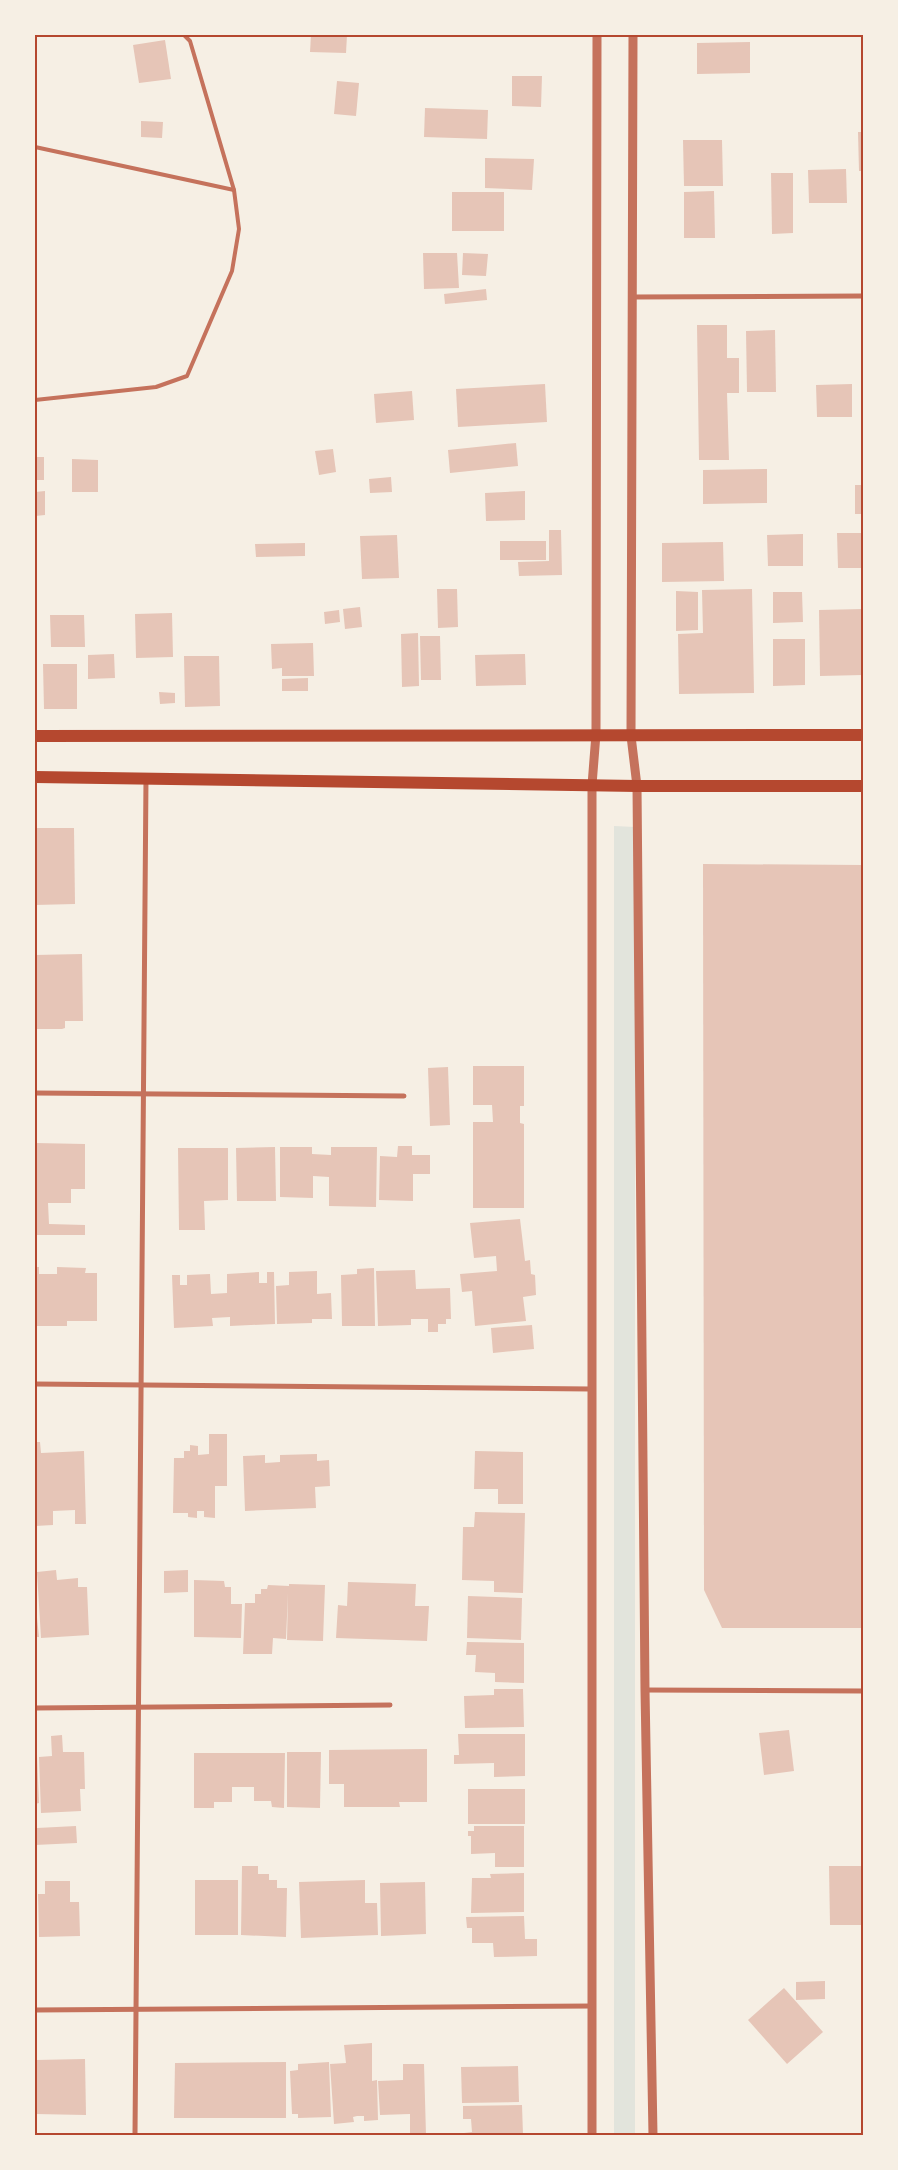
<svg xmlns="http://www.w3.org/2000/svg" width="898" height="2170" font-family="'Sofia Sans Condensed',sans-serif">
  <rect width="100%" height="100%" fill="#f6efe4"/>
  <!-- green -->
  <path fill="#e2e4dc" d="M614 826 635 827V2135H614Z"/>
  <!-- building -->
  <g fill="#e6c5b7">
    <path d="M311 35H347L346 53 310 52Z"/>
    <path d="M165 40 171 79 139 83 133 45Z"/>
    <path d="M750 42V73L697 74V43Z"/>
    <path d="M512 76H542L541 107 512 106Z"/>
    <path d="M337 81 359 83 356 116 334 114Z"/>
    <path d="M425 108 488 110 487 139 424 137Z"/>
    <path d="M141 121 163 122 162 138 141 137Z"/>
    <path d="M858 132H863V171H859Z"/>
    <path d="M683 140H722L723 186H684Z"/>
    <path d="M485 158 534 159 532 190 485 188Z"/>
    <path d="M846 169 847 203H809L808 170Z"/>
    <path d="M771 173H793V233L772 234Z"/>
    <path d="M714 191 715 238H684V192Z"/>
    <rect x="452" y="192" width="52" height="39"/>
    <path d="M423 253H457L459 288 424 289Z"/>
    <path d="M463 253 488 254 486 276 462 275Z"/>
    <path d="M486 289 487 300 445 304 444 294Z"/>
    <path d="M697 325H727V358H739V393H727L729 460H699Z"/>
    <path d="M775 330 776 392H747L746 331Z"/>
    <path d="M545 384 547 422 458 427 456 389Z"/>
    <path d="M852 384V417H817L816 385Z"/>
    <path d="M412 391 414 420 376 423 374 394Z"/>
    <path d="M516 443 518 466 450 473 448 450Z"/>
    <path d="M333 449 336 472 319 475 315 451Z"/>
    <rect x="35" y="457" width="9" height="23"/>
    <path d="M72 459 98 460V492H72Z"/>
    <path d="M767 469V503L703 504V470Z"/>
    <path d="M391 477 392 492 370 493 369 479Z"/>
    <rect x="855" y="485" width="8" height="29"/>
    <path d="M45 491V515L35 516V492Z"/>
    <path d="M525 491V520L486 521 485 493Z"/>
    <path d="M549 530H561L562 575 519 576 518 562 549 561Z"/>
    <path d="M837 533H863V568H838Z"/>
    <path d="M803 534V566H768L767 535Z"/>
    <path d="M397 535 399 578 362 579 360 536Z"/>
    <rect x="500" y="541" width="46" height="19"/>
    <path d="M723 542 724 581 662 582V543Z"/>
    <path d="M305 543V556L256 557 255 544Z"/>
    <path d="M437 589H457L458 627 438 628Z"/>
    <path d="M752 589 754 693 679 694 678 634 703 633 702 590Z"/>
    <path d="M676 591 698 592V630L676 631Z"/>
    <path d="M773 592H802L803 622 773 623Z"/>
    <path d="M360 607 362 627 345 629 343 609Z"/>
    <path d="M863 609V675L820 676 819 610Z"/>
    <path d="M339 610 340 622 325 624 324 612Z"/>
    <path d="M172 613 173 657 136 658 135 614Z"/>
    <path d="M50 615H84L85 647H51Z"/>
    <path d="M418 633 419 686 402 687 401 634Z"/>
    <path d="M420 636H440L441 680H421Z"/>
    <path d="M773 639H805V685L773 686Z"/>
    <path d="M313 643 314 676H282V668L272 669 271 644Z"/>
    <path d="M114 654 115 678 88 679V655Z"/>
    <path d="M525 654 526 685 476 686 475 655Z"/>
    <path d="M184 656H219L220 706 185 707Z"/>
    <path d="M43 664H77V709H44Z"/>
    <path d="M308 678V691H282V679Z"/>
    <path d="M159 692 175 693V703L160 704Z"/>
    <path d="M35 828H74L75 904 35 905Z"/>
    <path d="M703 864 863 865V1628H722L704 1590Z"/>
    <path d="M82 954 83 1021H65V1028L62 1029H35V955Z"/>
    <path d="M473 1066H524V1106H520V1123L524 1124V1208H473V1122H493L492 1105H473Z"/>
    <path d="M448 1067 450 1125 430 1126 428 1068Z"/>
    <path d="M35 1143 85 1144V1189H71V1203H48L49 1224 85 1225V1235H35Z"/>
    <path d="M398 1146H412V1155H430V1174H413V1201L379 1200 380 1156 397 1157Z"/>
    <path d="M275 1147 276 1201H237L236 1148Z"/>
    <path d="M280 1147H312V1154L331 1155V1147H377L376 1207 329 1206V1177L313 1176V1198L280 1197Z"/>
    <path d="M178 1148H228V1200L204 1201 205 1230H179Z"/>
    <path d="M520 1219 525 1261 530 1260 531 1274 535 1275 536 1295 523 1297 526 1321 475 1326 472 1291 462 1292 460 1274 497 1271 496 1256 474 1258 470 1223Z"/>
    <path d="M35 1267H39V1274H57V1267L86 1268 85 1273H97V1321H67V1326H35Z"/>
    <path d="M374 1268 375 1326H342L341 1275 357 1274V1269Z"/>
    <path d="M415 1270 416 1289 450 1288 451 1319H446V1324H438V1332H428V1319H411V1325L378 1326 376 1271Z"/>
    <path d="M317 1271V1294L331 1293 332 1319H312V1323L277 1324 276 1286 289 1285V1272Z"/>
    <path d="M259 1272V1283H267V1272H274L275 1324 230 1326V1317L212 1318 213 1326 174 1328 172 1275H180V1285H187V1275L210 1274 211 1294 227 1293V1274Z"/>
    <path d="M532 1325 534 1349 493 1353 491 1328Z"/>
    <path d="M209 1434H227V1486H215V1518L204 1517V1511H197V1518L188 1517V1513H173L174 1458H184V1451H190V1445L198 1446V1455L209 1454Z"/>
    <path d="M35 1442H40L41 1453 84 1451 86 1524H75V1510L53 1511V1525L35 1526Z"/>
    <path d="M475 1451 523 1452V1504H498V1489H474Z"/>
    <path d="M317 1454V1461L329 1460 330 1486 315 1487 316 1508 245 1511 243 1456 265 1455V1463L280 1462V1455Z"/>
    <path d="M475 1512 525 1513 523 1593 494 1592V1581L462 1580 463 1527H474Z"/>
    <path d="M56 1570 57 1580 78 1578V1587H87L89 1635 41 1638 37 1572Z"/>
    <path d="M188 1570V1592L164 1593V1571Z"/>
    <path d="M194 1580 224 1581 225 1587H231V1604H242L241 1638 194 1637Z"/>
    <path d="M348 1582 416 1584 415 1606H429L427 1641 336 1638 338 1605 347 1606Z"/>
    <path d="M289 1584 325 1585 323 1641 287 1640 288 1593 286 1639 273 1638 272 1654H243L245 1603H255V1594H261V1589H267L268 1585 289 1586Z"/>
    <path d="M468 1596 522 1598 521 1640 467 1638Z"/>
    <path d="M35 1598 39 1637H35Z"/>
    <path d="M467 1642 524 1643V1683L495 1682V1673L475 1672 476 1655H466Z"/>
    <path d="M494 1689H523L524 1727 465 1728 464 1696 494 1695Z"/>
    <path d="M789 1730 794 1771 764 1775 759 1733Z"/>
    <path d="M458 1734H525V1776L494 1777V1763L454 1764V1755H459Z"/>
    <path d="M62 1735 63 1752H84L85 1789H80L81 1811 41 1813 39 1757 52 1756 51 1736Z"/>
    <path d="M427 1749V1802H399L400 1807H344V1784H329V1750Z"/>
    <path d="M287 1752H321L320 1808 287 1807Z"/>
    <path d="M194 1753H285L284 1808 272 1807 271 1801H254V1787H232V1802H214V1808H194Z"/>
    <path d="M35 1755H37L39 1803 35 1804Z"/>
    <rect x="468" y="1789" width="57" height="35"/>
    <path d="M35 1818 37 1828 76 1826 77 1843 35 1845Z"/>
    <path d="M474 1826H524V1867H495V1853L471 1854V1836H468V1831H474Z"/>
    <path d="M242 1866H258V1874H269V1880H277V1888H287L286 1937 241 1935Z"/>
    <path d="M829 1866H863V1925H830Z"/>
    <path d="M524 1873V1912L471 1913 472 1878H491L490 1874Z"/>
    <rect x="195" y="1880" width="43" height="55"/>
    <path d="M365 1880V1903H377L378 1935 301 1938 299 1882Z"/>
    <path d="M45 1881H70V1902H79L80 1936 39 1937 38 1894H45Z"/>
    <path d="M425 1882 426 1934 381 1936 380 1883Z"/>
    <path d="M524 1916 525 1939H537V1956L494 1957 493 1943H472V1928H467L466 1917Z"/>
    <path d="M825 1981V1999L796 2000V1982Z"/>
    <path d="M784 1988 823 2032 787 2064 748 2020Z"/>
    <path d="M372 2043V2081L377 2080 378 2120 364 2121V2116H357L353 2117 354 2122 334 2124 330 2064 346 2063 344 2045Z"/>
    <path d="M85 2059 86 2115 35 2114 36 2060Z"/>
    <path d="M286 2062V2118H174L175 2063Z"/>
    <path d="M329 2062 331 2117 298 2118V2114H292L290 2071 298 2070V2064Z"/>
    <path d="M403 2064H424L426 2135H410V2114L380 2115 378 2081 403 2080Z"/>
    <path d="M518 2066 519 2102 462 2103 461 2067Z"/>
    <path d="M522 2105 523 2135H464V2133L472 2132 471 2119H463V2106Z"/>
  </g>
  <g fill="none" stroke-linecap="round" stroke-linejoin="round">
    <!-- service -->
    <g stroke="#c5725c" stroke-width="4">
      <path d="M35 147 234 190"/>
      <path d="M35 400 156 387 187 376 232 271 239 229 234 190 190 41 184 35"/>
    </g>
    <!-- minor -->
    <g stroke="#c5725c" stroke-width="5">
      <path d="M633 297 863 296"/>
      <path d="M35 1093 404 1096"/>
      <path d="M35 1384 591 1389"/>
      <path d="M645 1690 863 1691"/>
      <path d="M35 1708 390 1705"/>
      <path d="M35 2010 593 2006"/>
      <path d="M135 2135 146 778"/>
    </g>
    <!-- tertiary -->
    <g stroke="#c5725c" stroke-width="9">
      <path d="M633 35 631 736 637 786 645 1690 653 2135"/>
      <path d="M592 2135V785L596 734 597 35"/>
    </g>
    <!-- primary -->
    <g stroke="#b5482f" stroke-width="12">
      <path d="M35 736 863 735"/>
      <path d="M35 777 637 786H863"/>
    </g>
  </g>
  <!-- border -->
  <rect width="898" height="2170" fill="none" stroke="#f6efe4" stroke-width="72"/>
  <rect x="36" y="36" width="826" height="2098" fill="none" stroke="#b5482f" stroke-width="2"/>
</svg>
